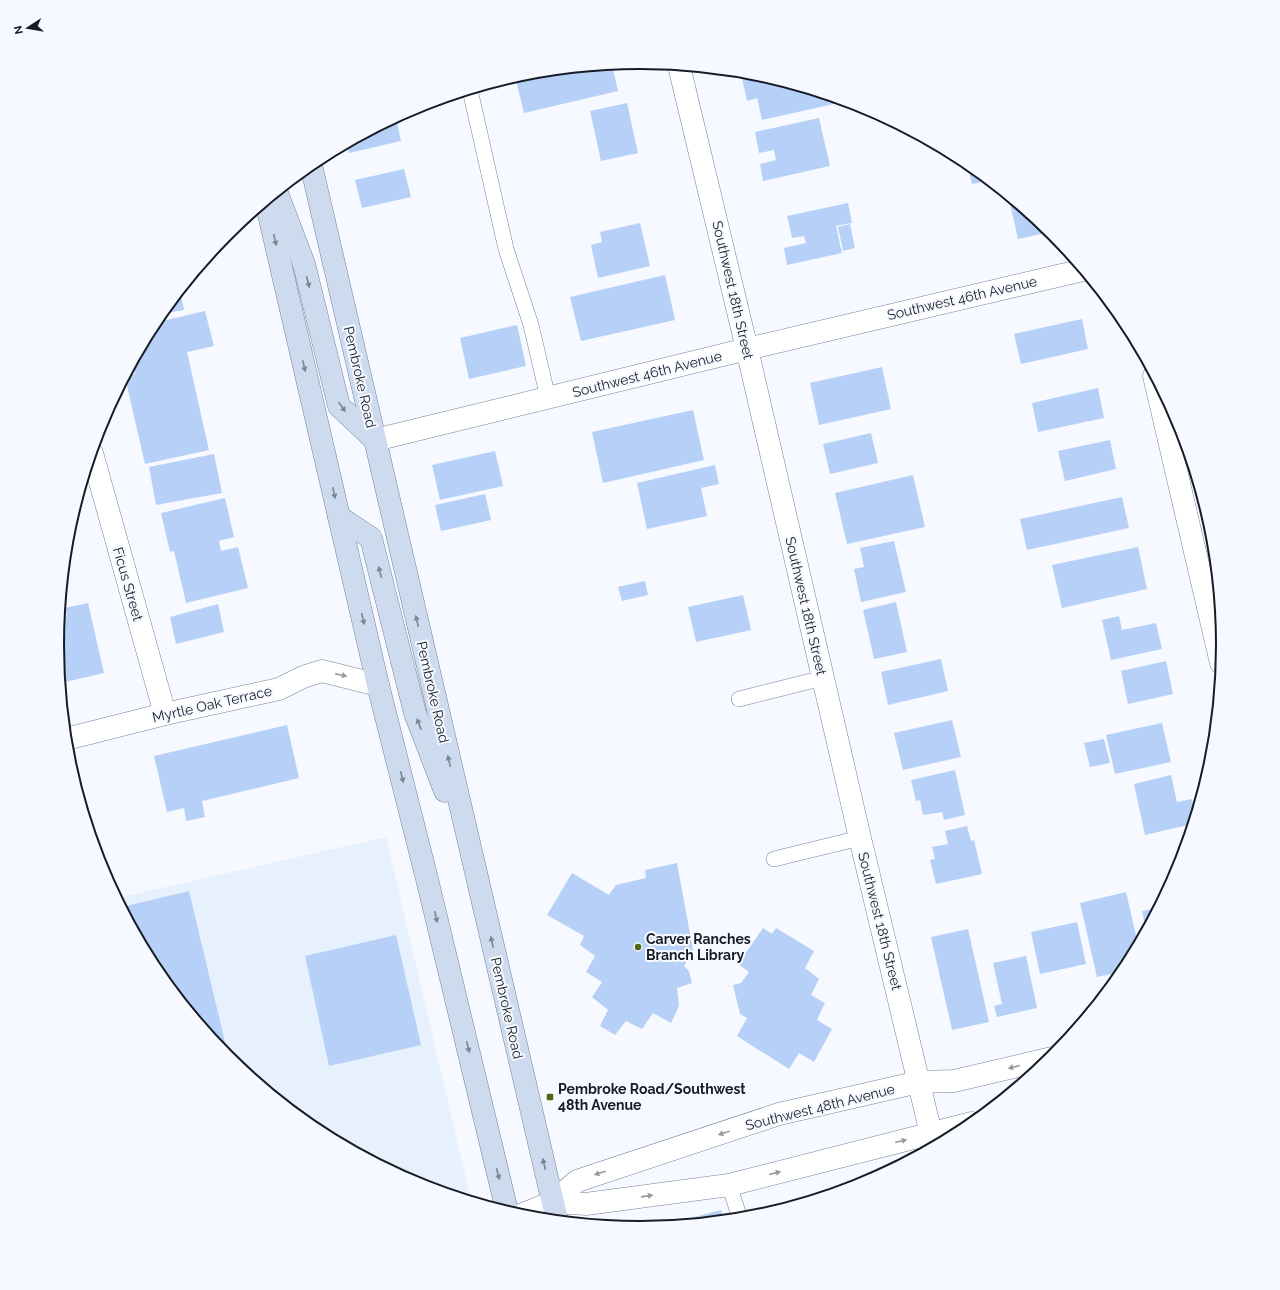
<svg xmlns="http://www.w3.org/2000/svg" width="1280" height="1290" font-family="Raleway,sans-serif">
  <rect width="100%" height="100%" fill="#f6f9ff"/>
  <!-- built -->
  <path fill="#e7f0fd" d="M386 837 471 1200 417 1184 316 1130 228 1057 155 969 117 898Z"/>
  <!-- building -->
  <g fill="#b7d0f7">
    <path d="M612 65 618 91 524 113 515 76 526 73Z"/>
    <path d="M746 73H754L836 98 838 103 762 120 757 98 747 101 741 74Z"/>
    <path d="M627 103 638 153 601 161 590 111Z"/>
    <path d="M396 118 401 141 349 153 347 144Z"/>
    <path d="M819 118 830 166 763 181 760 164 776 160 774 150 759 153 755 132Z"/>
    <path d="M967 163 989 181 972 184Z"/>
    <path d="M404 169 411 197 362 208 355 180Z"/>
    <path d="M1009 199H1011L1051 232 1018 239Z"/>
    <path d="M848 203 852 223 836 226 842 253 787 265 784 248 806 243 804 236 792 238 787 216Z"/>
    <path d="M640 223 650 266 598 278 591 245 602 242 600 232Z"/>
    <path d="M850 224 855 248 843 251 838 227Z"/>
    <path d="M665 275 675 320 581 341 570 297Z"/>
    <path d="M180 290 184 310 161 314Z"/>
    <path d="M205 311 214 346 187 352 209 450 145 464 125 377 135 374 133 363 154 323Z"/>
    <path d="M1082 319 1088 349 1021 364 1014 334Z"/>
    <path d="M517 325 526 366 469 379 460 338Z"/>
    <path d="M882 367 891 409 819 425 810 383Z"/>
    <path d="M1098 388 1104 418 1038 432 1032 403Z"/>
    <path d="M693 410 704 460 603 483 592 432Z"/>
    <path d="M871 433 878 463 830 474 823 444Z"/>
    <path d="M1110 440 1116 469 1065 481 1058 451Z"/>
    <path d="M495 451 503 486 440 500 432 465Z"/>
    <path d="M214 454 222 493 156 505 149 467Z"/>
    <path d="M715 465 719 484 701 488 707 516 647 529 637 483Z"/>
    <path d="M913 475 925 527 847 544 835 493Z"/>
    <path d="M485 494 491 520 441 531 435 505Z"/>
    <path d="M1122 497 1129 528 1027 550 1020 519Z"/>
    <path d="M225 498 234 537 219 541 221 551 238 547 248 588 186 603 174 551 170 552 161 513Z"/>
    <path d="M894 541 906 592 861 602 854 569 864 567 860 548Z"/>
    <path d="M1138 547 1147 589 1062 608 1052 565Z"/>
    <path d="M645 581 648 595 622 601 618 587Z"/>
    <path d="M743 595 751 630 696 642 688 607Z"/>
    <path d="M896 602 907 652 874 659 863 610Z"/>
    <path d="M88 603 104 673 61 683 57 645 60 617 67 615 65 608Z"/>
    <path d="M218 604 224 632 176 644 170 617Z"/>
    <path d="M1119 616 1122 630 1156 623 1162 649 1111 660 1102 620Z"/>
    <path d="M941 659 948 691 888 705 881 672Z"/>
    <path d="M1166 661 1173 694 1128 704 1121 671Z"/>
    <path d="M952 720 961 757 903 770 894 733Z"/>
    <path d="M1162 723 1171 762 1115 774 1106 735Z"/>
    <path d="M287 725 299 778 202 801 205 817 186 821 184 808 167 812 154 756Z"/>
    <path d="M1104 739 1110 763 1090 767 1084 743Z"/>
    <path d="M955 770 965 815 944 820 942 812 923 815 920 800 916 801 911 780Z"/>
    <path d="M1171 775 1177 802 1192 799 1195 813 1192 824 1145 835 1134 784Z"/>
    <path d="M967 826 971 841 974 840 982 874 936 884 930 860 935 859 932 847 948 844 945 831Z"/>
    <path d="M677 863 693 950 684 966 689 971 692 983 677 988 679 1006 671 1023 653 1013 642 1029 626 1021 615 1035 600 1026 608 1010 592 997 602 982 586 972 595 956 580 945 584 936 547 915 572 873 609 895 616 885 646 878 645 870Z"/>
    <path d="M189 891 229 1059 155 969 122 907Z"/>
    <path d="M1126 892 1138 944 1121 973V972L1097 977 1080 903Z"/>
    <path d="M1158 908 1157 909 1146 930 1142 911Z"/>
    <path d="M1077 922 1086 964 1040 974 1031 932Z"/>
    <path d="M763 928 772 934 776 928 814 951 805 968 819 979 811 995 825 1003 817 1020 832 1029 814 1062 799 1053 789 1069 737 1036 747 1018 740 1014 733 985 741 983 749 972 738 964Z"/>
    <path d="M968 929 989 1022 952 1030 931 937Z"/>
    <path d="M396 935 421 1045 329 1066 305 956Z"/>
    <path d="M1026 956 1037 1008 997 1017 994 1006 1002 1004 993 963Z"/>
    <path d="M721 1210 724 1220 665 1226 664 1225Z"/>
  </g>
  <g fill="none" stroke-linecap="round" stroke-linejoin="round">
    <defs>
      <g id="lane">
        <path d="M470 90 506 249 531 325 548 398"/>
        <path d="M739 699 823 678"/>
        <path d="M774 859 860 838"/>
        <path d="M729 1185 740 1218"/>
      </g>
      <g id="street">
        <path d="M679 66 747 349 860 838 934 1146"/>
        <path d="M1154 376 1221 663"/>
        <path d="M375 440 747 349 1083 270"/>
        <path d="M92 453 165 714"/>
        <path d="M66 739 165 714 279 689 303 677 322 671 378 685"/>
        <path d="M553 1202 586 1204 729 1185 972 1123"/>
        <path d="M521 1215 553 1202 577 1181 779 1114 919 1082 954 1081 1052 1058"/>
      </g>
      <g id="secondary">
        <path d="M311 165 557 1220"/>
        <path d="M277 193 304 264 339 406 375 440"/>
        <path d="M266 202 378 685 427 879 507 1211"/>
        <path d="M339 517 371 538 415 713 445 791"/>
      </g>
    </defs>
    <!-- lane casing -->
    <use href="#lane" stroke="#728299" stroke-width="16"/>
    <!-- street casing -->
    <use href="#street" stroke="#728299" stroke-width="23"/>
    <!-- secondary casing -->
    <use href="#secondary" stroke="#728299" stroke-width="23"/>
    <!-- lane -->
    <use href="#lane" stroke="#fff" stroke-width="15"/>
    <!-- street -->
    <use href="#street" stroke="#fff" stroke-width="22"/>
    <!-- secondary -->
    <use href="#secondary" stroke="#cedbef" stroke-width="22"/>
  </g>
  <!-- one-way arrows -->
  <defs><path id="oneway-solid" d="M-6-.8H1V-3.2L6.5 0L1 3.2V.8H-6Z"/></defs>
  <g fill="#7b8595">
    <use href="#oneway-solid" transform="translate(275 240) rotate(77)"/>
    <use href="#oneway-solid" transform="translate(308 282) rotate(76)"/>
    <use href="#oneway-solid" transform="translate(304 366) rotate(77)"/>
    <use href="#oneway-solid" transform="translate(342 407) rotate(54)"/>
    <use href="#oneway-solid" transform="translate(334 493) rotate(77)"/>
    <use href="#oneway-solid" transform="translate(380 572) rotate(-104)"/>
    <use href="#oneway-solid" transform="translate(363 619) rotate(77)"/>
    <use href="#oneway-solid" transform="translate(417 621) rotate(-103)"/>
    <use href="#oneway-solid" transform="translate(419 724) rotate(-111)"/>
    <use href="#oneway-solid" transform="translate(449 761) rotate(-103)"/>
    <use href="#oneway-solid" transform="translate(402 777) rotate(76)"/>
    <use href="#oneway-solid" transform="translate(436 917) rotate(77)"/>
    <use href="#oneway-solid" transform="translate(492 942) rotate(-103)"/>
    <use href="#oneway-solid" transform="translate(468 1047) rotate(76)"/>
    <use href="#oneway-solid" transform="translate(544 1164) rotate(-103)"/>
    <use href="#oneway-solid" transform="translate(498 1174) rotate(76)"/>
  </g>
  <g fill="#96999d">
    <use href="#oneway-solid" transform="translate(341 675) rotate(13)"/>
    <use href="#oneway-solid" transform="translate(1014 1067) rotate(167)"/>
    <use href="#oneway-solid" transform="translate(724 1133) rotate(162)"/>
    <use href="#oneway-solid" transform="translate(901 1141) rotate(-14)"/>
    <use href="#oneway-solid" transform="translate(600 1173) rotate(162)"/>
    <use href="#oneway-solid" transform="translate(775 1173) rotate(-14)"/>
    <use href="#oneway-solid" transform="translate(647 1196) rotate(-8)"/>
  </g>
  <!-- markers -->
  <g fill="#516613" stroke="#f6f9ff" stroke-width="1.5">
    <circle cx="638" cy="947" r="4"/>
    <rect x="546" y="1093" width="8" height="8" rx="2"/>
  </g>
  <g text-anchor="middle" dominant-baseline="central" stroke-width="4" stroke-linejoin="round" paint-order="stroke">
    <!-- street labels -->
    <g font-size="14" fill="#161c26" stroke="#f6f9ff">
      <text transform="translate(733 290) rotate(77)">Southwest 18th Street</text>
      <text transform="translate(962 298) rotate(-13)">Southwest 46th Avenue</text>
      <text transform="translate(647 374) rotate(-14)">Southwest 46th Avenue</text>
      <text transform="translate(360 377) rotate(77)">Pembroke Road</text>
      <text transform="translate(128 584) rotate(74)">Ficus Street</text>
      <text transform="translate(806 606) rotate(77)">Southwest 18th Street</text>
      <text transform="translate(433 692) rotate(77)">Pembroke Road</text>
      <text transform="translate(212 704) rotate(-13)">Myrtle Oak Terrace</text>
      <text transform="translate(880 921) rotate(76)">Southwest 18th Street</text>
      <text transform="translate(507 1008) rotate(77)">Pembroke Road</text>
      <text transform="translate(820 1107) rotate(-14)">Southwest 48th Avenue</text>
    </g>
    <!-- poi labels -->
    <g font-size="14" font-weight="bold" fill="#161c26" stroke="#f6f9ff" text-anchor="start">
      <text x="646" y="939">Carver Ranches<tspan x="646" dy="16">Branch Library</tspan></text>
      <text x="558" y="1089">Pembroke Road/Southwest<tspan x="558" dy="16">48th Avenue</tspan></text>
    </g>
  </g>
  <!-- crop -->
  <path d="M0 0H1280V1290H0ZM64 645a576 576 0 1 1 1152 0a576 576 0 1 1-1152 0Z" fill="#f6f9ff" fill-rule="evenodd"/>
  <path fill="none" stroke="#161c26" stroke-width="2" d="M64 645a576 576 0 1 1 1152 0a576 576 0 1 1-1152 0Z"/>
  <!-- north arrow -->
  <g transform="translate(28 28) rotate(258)" stroke="#f6f9ff" stroke-width="3" paint-order="stroke">
  <path d="M0-3L7 15L0 10L-7 15Z" fill="#161c26"/>
  <text y="-6" font-size="11" font-weight="bold" text-anchor="middle" fill="#161c26">N</text>
  </g>
</svg>
